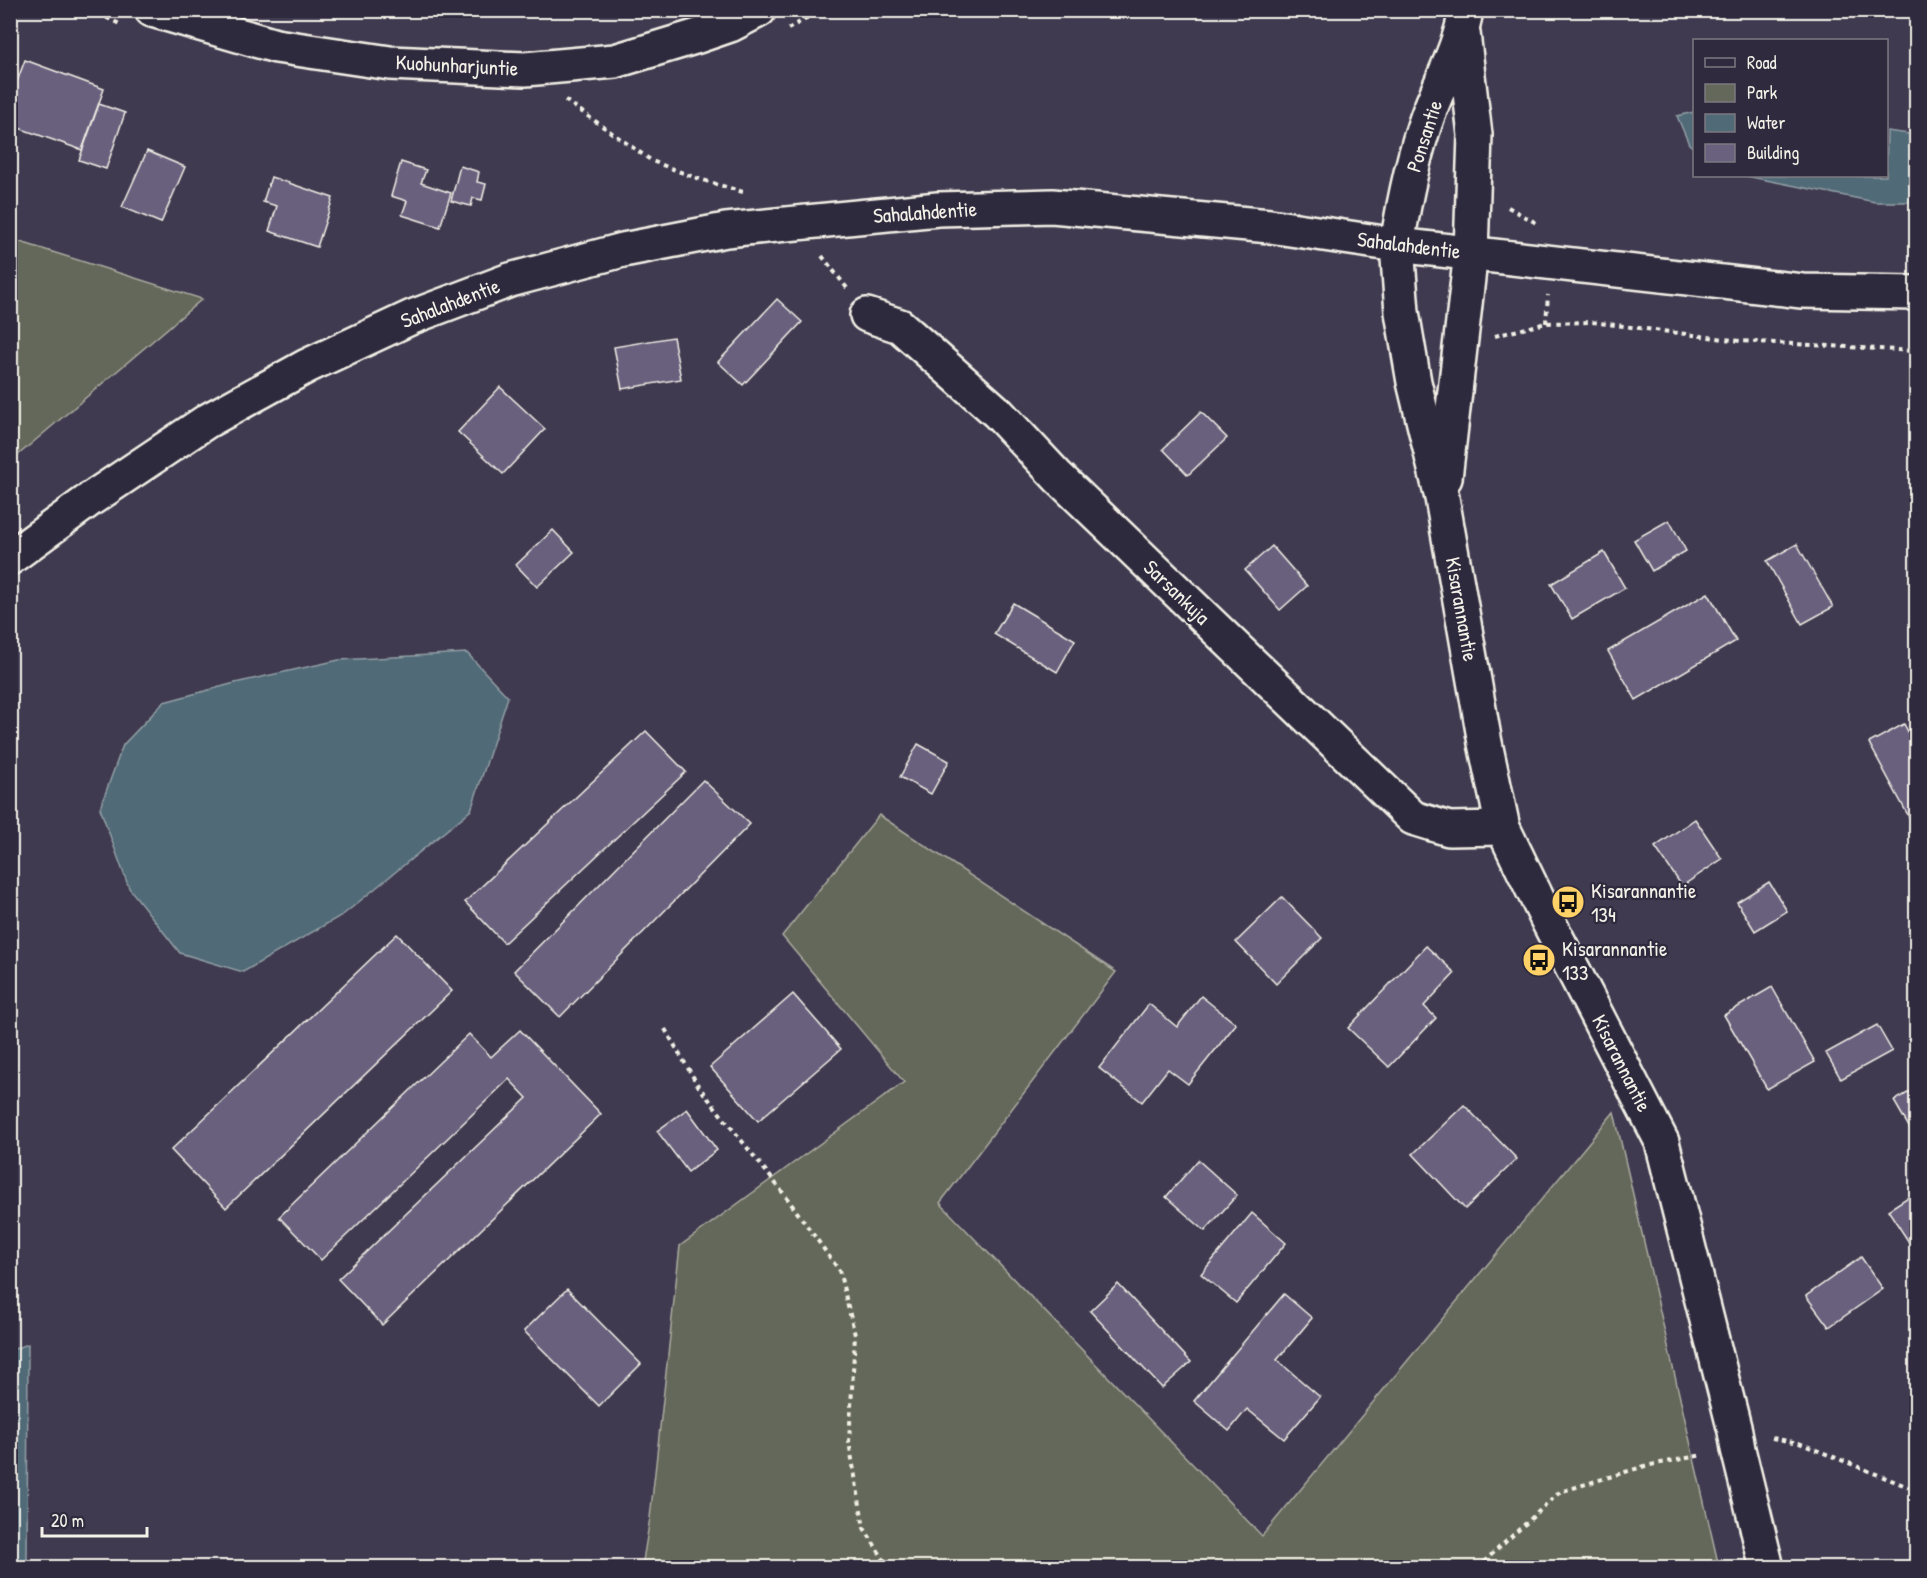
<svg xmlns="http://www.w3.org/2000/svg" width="1927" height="1578" font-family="'Patrick Hand',sans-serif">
  <rect width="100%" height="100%" fill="#403a50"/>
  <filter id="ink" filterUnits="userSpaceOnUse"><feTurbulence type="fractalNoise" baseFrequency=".0167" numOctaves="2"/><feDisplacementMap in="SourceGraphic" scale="12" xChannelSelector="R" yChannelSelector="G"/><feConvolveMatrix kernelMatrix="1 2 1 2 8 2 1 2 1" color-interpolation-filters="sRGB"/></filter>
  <g filter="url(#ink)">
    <!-- green -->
    <g fill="#64685a" stroke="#acaca1" stroke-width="1.5">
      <path d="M11 239 202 299 11 461 10 239Z"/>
      <path d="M879 815 1116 972 940 1203 1262 1536 1614 1112 1719 1567H642L650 1518 680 1246 904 1082 782 936Z"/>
    </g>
    <!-- water -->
    <g fill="#516a78" stroke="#92a0a5" stroke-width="1.5">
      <path d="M1694 112V148L1689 144 1677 116Z"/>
      <path d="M1887 131 1916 135V202H1875L1746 176H1886Z"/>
      <path d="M467 653 508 697 471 810 344 914 243 972 180 953 129 888 100 808 123 745 164 702 235 683 339 660Z"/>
      <path d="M28 1344 27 1567H11V1350Z"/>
    </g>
    <!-- building -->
    <g fill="#69617e" stroke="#f4f1e8" stroke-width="1.5">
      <path d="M25 60 104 89 82 150 10 125V100Z"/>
      <path d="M99 104 125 113 106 169 79 160Z"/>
      <path d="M147 151 185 167 161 223 122 207Z"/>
      <path d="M401 162 426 170 421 183 451 193 440 227 402 215 407 201 391 196Z"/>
      <path d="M460 166 479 172 477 182 486 184 482 200 473 198 471 206 451 201Z"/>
      <path d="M271 177 333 198 317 247 269 231 277 206 263 202Z"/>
      <path d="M777 299 802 322 743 385 718 362Z"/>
      <path d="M673 337 681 379 622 389 614 347Z"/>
      <path d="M500 387 545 429 503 474 458 432Z"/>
      <path d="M1201 412 1227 438 1188 475 1163 449Z"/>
      <path d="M1669 520 1686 551 1652 571 1634 540Z"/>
      <path d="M553 530 574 552 537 587 516 565Z"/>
      <path d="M1797 544 1833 607 1802 624 1767 561Z"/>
      <path d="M1272 546 1307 586 1280 610 1245 570Z"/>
      <path d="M1604 552 1625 588 1572 619 1551 584Z"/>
      <path d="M1708 593 1736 641 1636 700 1608 651Z"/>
      <path d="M1013 603 1075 640 1057 672 994 634Z"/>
      <path d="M1904 724 1916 747V813L1909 817 1869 743Z"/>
      <path d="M646 731 686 772 504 943 465 902Z"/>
      <path d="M918 744 949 761 931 794 900 777Z"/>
      <path d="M703 780 750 824 560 1017 514 971Z"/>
      <path d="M1695 819 1722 859 1682 886 1655 847Z"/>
      <path d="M1769 882 1787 911 1755 931 1737 902Z"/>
      <path d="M1282 897 1322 938 1276 984 1236 942Z"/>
      <path d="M397 934 452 991 226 1208 171 1150Z"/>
      <path d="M1426 946 1455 973 1424 1006 1436 1018 1389 1067 1348 1028Z"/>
      <path d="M1772 987 1815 1062 1767 1089 1724 1015Z"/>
      <path d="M793 994 841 1049 758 1121 710 1067Z"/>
      <path d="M1201 996 1236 1024 1188 1084 1168 1069 1142 1102 1099 1068 1149 1004 1177 1027Z"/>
      <path d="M1877 1025 1892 1051 1841 1079 1826 1053Z"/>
      <path d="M520 1030 601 1114 382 1325 338 1279 527 1098 509 1079 321 1260 279 1217 469 1034 491 1057Z"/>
      <path d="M1916 1088V1139L1894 1101Z"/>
      <path d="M1464 1105 1517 1159 1465 1209 1413 1154Z"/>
      <path d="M687 1109 717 1150 688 1172 657 1131Z"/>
      <path d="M1198 1160 1237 1195 1205 1231 1166 1197Z"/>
      <path d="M1916 1192V1253L1888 1210Z"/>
      <path d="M1252 1213 1286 1243 1236 1303 1201 1274Z"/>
      <path d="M1861 1257 1883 1289 1829 1327 1806 1296Z"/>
      <path d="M1118 1284 1191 1362 1162 1388 1090 1311Z"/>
      <path d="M567 1289 641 1364 599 1406 524 1331Z"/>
      <path d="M1284 1294 1312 1318 1277 1360 1320 1397 1284 1439 1247 1409 1229 1431 1194 1401Z"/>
    </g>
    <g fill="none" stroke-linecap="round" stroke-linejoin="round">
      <defs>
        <g id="minor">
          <path d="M1397 245 1402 312 1414 382 1442 498 1485 743 1503 828 1548 921 1662 1142 1735 1431 1738 1449 1767 1568"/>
          <path d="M867 315 900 326 998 413 1058 477 1413 818 1449 829 1503 828"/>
          <path d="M1445 478 1471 252"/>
        </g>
        <g id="major">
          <path d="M152 10 276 46 390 63 525 69 615 61 698 36 730 25 759 10"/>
          <path d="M1463 33 1475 135 1471 252"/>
          <path d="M1397 245C1404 201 1413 156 1428 115 1441 80 1460 47 1466 10"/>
          <path d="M10 558 92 498 207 421 307 366 412 317 510 280 623 250 726 230 938 209 1052 206 1270 226 1397 245 1802 291 1916 293"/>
        </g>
      </defs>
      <!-- minor casing -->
      <use href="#minor" stroke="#f4f1e8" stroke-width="38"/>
      <!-- major casing -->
      <use href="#major" stroke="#f4f1e8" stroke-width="38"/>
      <!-- path -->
      <g stroke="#f4f1e8" stroke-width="4" stroke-dasharray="4.5 4.5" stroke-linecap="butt">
        <path d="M90 10 122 25"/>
        <path d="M788 29 821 10"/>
        <path d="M565 100 652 161 696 178 743 192"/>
        <path d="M1508 207 1538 224"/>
        <path d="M822 256 847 288"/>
        <path d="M1546 323 1548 295"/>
        <path d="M1495 336 1546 323 1592 322 1740 341 1916 351"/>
        <path d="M665 1029 699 1087 784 1194 839 1270 855 1335 849 1442 864 1528 889 1568"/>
        <path d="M1772 1438 1799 1443 1916 1490"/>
        <path d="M1477 1568 1560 1492 1645 1466 1703 1455"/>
      </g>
      <!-- minor -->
      <use href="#minor" stroke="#2f2a3d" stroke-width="33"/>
      <!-- major -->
      <use href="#major" stroke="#2f2a3d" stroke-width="33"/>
    </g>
  </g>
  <!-- icons -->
  <defs>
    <symbol id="bus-disc" viewBox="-11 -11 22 22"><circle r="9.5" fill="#ffd166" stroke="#2f2a3d"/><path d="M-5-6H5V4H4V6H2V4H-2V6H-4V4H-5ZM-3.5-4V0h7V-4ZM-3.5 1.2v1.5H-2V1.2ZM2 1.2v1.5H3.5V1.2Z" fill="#111"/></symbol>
  </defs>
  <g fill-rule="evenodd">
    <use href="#bus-disc" x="1549" y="883" width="38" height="38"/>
    <use href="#bus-disc" x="1520" y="941" width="38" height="38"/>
  </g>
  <g text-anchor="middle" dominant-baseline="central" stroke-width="4.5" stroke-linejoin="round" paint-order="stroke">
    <!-- street labels -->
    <g font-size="21" fill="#f4f1e8" stroke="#2f2a3d">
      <text transform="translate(457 65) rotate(3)">Kuohunharjuntie</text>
      <text transform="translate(1424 136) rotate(-72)">Ponsantie</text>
      <text transform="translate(925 212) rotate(-4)">Sahalahdentie</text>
      <text transform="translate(1409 245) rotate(7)">Sahalahdentie</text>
      <text transform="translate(450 303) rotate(-21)">Sahalahdentie</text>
      <text transform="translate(1177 592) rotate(44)">Sarsankuja</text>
      <text transform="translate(1462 609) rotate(80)">Kisarannantie</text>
      <text transform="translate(1622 1063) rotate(63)">Kisarannantie</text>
    </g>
    <!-- poi labels -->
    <g font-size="21" fill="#f4f1e8" stroke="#2f2a3d" text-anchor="start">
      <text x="1591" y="890">Kisarannantie<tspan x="1591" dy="24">134</tspan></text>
      <text x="1562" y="948">Kisarannantie<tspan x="1562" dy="24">133</tspan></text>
    </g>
  </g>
  <!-- margin -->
  <rect width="1927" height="1578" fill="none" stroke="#2f2a3d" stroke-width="36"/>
  <rect x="18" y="18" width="1891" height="1542" fill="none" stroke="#f4f1e8" stroke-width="2" filter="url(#ink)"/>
  <!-- legend -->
  <rect x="1693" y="39" width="195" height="138" fill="#2f2a3d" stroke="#7e7a81" stroke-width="1.5"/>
  <rect x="1705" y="58" width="30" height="9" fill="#2f2a3d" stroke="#7e7a81" stroke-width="1.5"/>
  <text x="1747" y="69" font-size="18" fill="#f4f1e8">Road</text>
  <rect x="1705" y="84" width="30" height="18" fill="#64685a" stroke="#7e7a81" stroke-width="1.5"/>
  <text x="1747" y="99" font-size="18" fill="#f4f1e8">Park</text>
  <rect x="1705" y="114" width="30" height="18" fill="#516a78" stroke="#7e7a81" stroke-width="1.5"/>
  <text x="1747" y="129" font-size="18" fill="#f4f1e8">Water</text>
  <rect x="1705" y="144" width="30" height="18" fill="#69617e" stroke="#7e7a81" stroke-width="1.5"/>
  <text x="1747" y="159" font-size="18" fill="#f4f1e8">Building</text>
  <!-- scale -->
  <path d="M42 1527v9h105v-9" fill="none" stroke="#f4f1e8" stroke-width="3"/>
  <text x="51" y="1527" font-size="18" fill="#f4f1e8" stroke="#2f2a3d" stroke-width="4.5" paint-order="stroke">20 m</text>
</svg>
